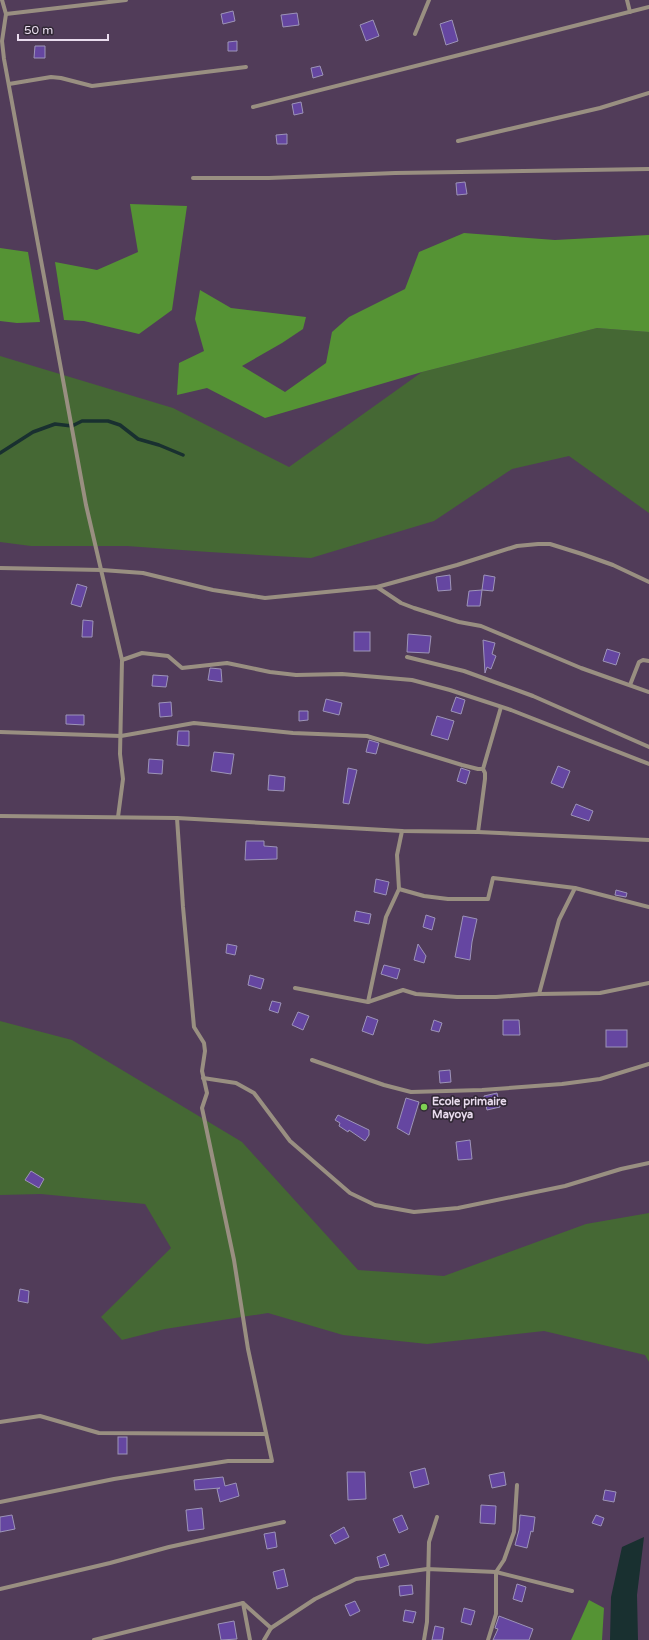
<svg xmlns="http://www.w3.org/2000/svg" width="649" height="1640" font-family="'Varela Round',sans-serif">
  <rect width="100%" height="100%" fill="#513c59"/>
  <!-- green -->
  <g fill="#456834">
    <path d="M597 328 649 332V513L569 456 512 469 434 521 311 558 209 552 127 546H31L0 542V356L173 408 289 467 422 372Z"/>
    <path d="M0 1021 72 1040 242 1142 358 1270 444 1276 586 1224 649 1213V1362L645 1355 544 1331 427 1344 343 1335 268 1313 165 1329 122 1340 101 1317 171 1248 145 1204 41 1194 0 1195Z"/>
  </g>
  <!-- forest -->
  <g fill="#559334">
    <path d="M130 204 187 206 172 310 139 334 84 321 64 320 55 262 97 270 138 252Z"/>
    <path d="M464 233 555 240 649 235V332L597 328 422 372 265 418 207 388 177 395 179 363 204 351 195 319 200 290 231 308 306 317 303 329 282 343 242 366 285 392 326 363 332 332 349 317 405 289 419 252Z"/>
    <path d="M0 248 28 252 40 322 17 323 0 321Z"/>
    <path d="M589 1600 604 1608 602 1640H571Z"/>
  </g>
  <!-- water -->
  <path fill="#193030" d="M644 1537 637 1595 638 1640H610L611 1597 622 1547Z"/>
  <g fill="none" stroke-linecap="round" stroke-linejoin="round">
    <!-- stream -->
    <path stroke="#193030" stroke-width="3.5" d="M0 453 33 432 55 424 72 426 82 421H108L120 425 138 439 159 445 183 455"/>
  </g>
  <!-- building -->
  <g fill="#6546a1" stroke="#9d94b8">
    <path d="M233 11 235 21 223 24 221 14Z"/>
    <path d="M297 13 299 25 283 27 281 15Z"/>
    <path d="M373 20 379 36 366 41 360 25Z"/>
    <path d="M452 20 458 41 446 45 440 24Z"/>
    <path d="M237 41V51H228V42Z"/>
    <path d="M35 46H45V58H34Z"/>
    <path d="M320 66 323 75 313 78 311 68Z"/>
    <path d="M301 102 303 113 294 115 292 104Z"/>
    <path d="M287 134V144H277L276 135Z"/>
    <path d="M465 182 467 194 457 195 456 183Z"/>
    <path d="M450 575 451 590 438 591 436 577Z"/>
    <path d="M484 575 495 577 493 591 482 590Z"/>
    <path d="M77 584 87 587 81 607 71 604Z"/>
    <path d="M482 590 480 606H467L469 591Z"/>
    <path d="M83 620 93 621 92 637H82Z"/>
    <rect x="354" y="632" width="16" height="19"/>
    <path d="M408 634 431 636 429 653 407 652Z"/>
    <path d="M483 640 495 643 492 654 496 656 491 669 487 667 485 673Z"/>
    <path d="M607 649 620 653 616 665 603 661Z"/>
    <path d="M210 668 221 669 222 682 208 680Z"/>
    <path d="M153 675 168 676 166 687 152 686Z"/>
    <path d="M456 697 465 700 461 714 451 711Z"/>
    <path d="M326 699 342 703 339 715 323 711Z"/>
    <path d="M171 702 172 716 160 717 159 703Z"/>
    <path d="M299 711H308V720L299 721Z"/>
    <path d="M66 715H84V725L66 724Z"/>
    <path d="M437 716 454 721 448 740 431 735Z"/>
    <path d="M178 731H189V746L177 745Z"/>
    <path d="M369 740 379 743 376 754 366 752Z"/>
    <path d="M214 752 234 754 231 774 211 771Z"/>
    <path d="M149 759 163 760 162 774 148 773Z"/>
    <path d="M558 766 570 771 563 788 551 783Z"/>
    <path d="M348 768 357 770 349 804 343 803Z"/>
    <path d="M461 768 470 771 466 784 457 781Z"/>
    <path d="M269 775 285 777 284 791 268 790Z"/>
    <path d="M576 804 593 811 589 821 571 815Z"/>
    <path d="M246 841H264V846L277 847V859L245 860Z"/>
    <path d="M376 879 389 882 386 895 374 892Z"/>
    <path d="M616 890 627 893 626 897 615 895Z"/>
    <path d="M356 911 371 914 369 924 354 921Z"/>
    <path d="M426 915 435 918 432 930 423 927Z"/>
    <path d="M463 916 477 919 472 942 470 960 455 957Z"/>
    <path d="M227 944 237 946 235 955 226 953Z"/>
    <path d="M418 944 426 956 424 963 414 960Z"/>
    <path d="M384 965 400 969 397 979 381 974Z"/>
    <path d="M250 975 264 979 261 989 248 985Z"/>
    <path d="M272 1001 281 1003 278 1013 269 1010Z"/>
    <path d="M298 1012 309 1016 303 1030 292 1025Z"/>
    <path d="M367 1016 378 1020 373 1035 362 1031Z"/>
    <path d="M434 1020 442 1023 439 1032 431 1030Z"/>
    <path d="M503 1020H519L520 1035H503Z"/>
    <rect x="606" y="1030" width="21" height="17"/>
    <path d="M450 1070 451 1082 440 1083 439 1071Z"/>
    <path d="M497 1093 500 1107 487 1110 484 1096Z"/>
    <path d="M406 1098 419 1102 409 1135 397 1128Z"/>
    <path d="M338 1115 369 1130V1135L365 1141 349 1130 348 1132 339 1126 340 1123 335 1120Z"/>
    <path d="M470 1140 472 1159 458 1160 456 1142Z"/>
    <path d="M31 1171 44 1179 39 1188 25 1180Z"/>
    <path d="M20 1289 29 1291 28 1303 18 1301Z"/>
    <rect x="118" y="1437" width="9" height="17"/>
    <path d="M425 1468 429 1484 414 1488 410 1472Z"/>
    <path d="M347 1472H365L366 1499 348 1500Z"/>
    <path d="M504 1472 506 1485 492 1488 489 1475Z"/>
    <path d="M223 1477 225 1486 236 1483 239 1496 220 1502 217 1489 220 1488 195 1490 194 1480Z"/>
    <path d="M605 1490 616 1492 614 1502 603 1500Z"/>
    <path d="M481 1505 496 1506 495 1524 480 1523Z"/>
    <path d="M202 1508 204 1529 188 1531 186 1510Z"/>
    <path d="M12 1515 15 1529 0 1532V1517Z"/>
    <path d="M402 1515 408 1529 399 1533 393 1519Z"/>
    <path d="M520 1515 535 1517 533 1532 531 1531 527 1548 515 1545 519 1530Z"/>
    <path d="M596 1515 604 1518 601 1526 592 1523Z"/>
    <path d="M344 1527 349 1537 335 1544 330 1535Z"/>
    <path d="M275 1532 277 1547 267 1549 264 1534Z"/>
    <path d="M385 1554 389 1565 380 1568 377 1557Z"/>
    <path d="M284 1569 288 1586 277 1589 273 1572Z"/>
    <path d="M517 1584 526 1587 522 1602 513 1599Z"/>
    <path d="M412 1585 413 1594 400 1596 399 1586Z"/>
    <path d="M355 1601 360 1611 350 1616 345 1605Z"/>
    <path d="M464 1608 475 1611 471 1625 461 1622Z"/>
    <path d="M405 1610 416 1612 413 1623 403 1621Z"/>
    <path d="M499 1616 533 1629 529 1640H493L498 1629 495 1628Z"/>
    <path d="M234 1621 237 1639 221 1640 218 1624Z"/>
    <path d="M435 1626 444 1628 442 1640H432Z"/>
  </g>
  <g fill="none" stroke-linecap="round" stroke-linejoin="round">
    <!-- street -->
    <g stroke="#998f81" stroke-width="4">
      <path d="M2 0 6 14 2 41 4 59 86 505 122 660 120 754 123 779 118 817"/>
      <path d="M627 0 630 12"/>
      <path d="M6 14 126 0"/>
      <path d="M415 34 429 0"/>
      <path d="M9 84 51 77 61 78 92 86 246 67"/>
      <path d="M253 107 649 7"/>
      <path d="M458 141 600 108 649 93"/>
      <path d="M193 178H269L395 173 649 169"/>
      <path d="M0 568 102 570 143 573 213 590 265 598 377 587 457 565 517 546 538 544H550L582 554 613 565 649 582"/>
      <path d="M377 587 401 603 414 608 459 622 481 626 581 668 649 692"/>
      <path d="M407 657 464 671 533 696 649 747"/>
      <path d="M122 660 142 653 168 656 182 668 227 663 270 672 296 675 342 674 412 680 450 690 511 710 649 764"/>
      <path d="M630 685 639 662 643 660 649 661"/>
      <path d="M0 732 121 736 194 723 293 733 367 736 462 765 478 769H483"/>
      <path d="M0 816 177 818 402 831 478 832 649 840"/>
      <path d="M478 832 485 779V773L483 769 501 707"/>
      <path d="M399 889 424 896 448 899H488L493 878 575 888 649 907"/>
      <path d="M295 988 368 1002 403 990 416 994 457 997H496L539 994 600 993 649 983"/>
      <path d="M539 994 559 920 575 888"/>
      <path d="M368 1002 386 917 399 889 397 855 402 831"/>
      <path d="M312 1060 384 1085 411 1092 482 1090 562 1084 600 1079 649 1064"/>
      <path d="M203 1078 236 1083 254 1093 290 1141 350 1193 375 1205 414 1212 458 1208 565 1186 621 1169 649 1163"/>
      <path d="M0 1422 40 1416 99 1433 266 1434"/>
      <path d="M0 1502 114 1479 228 1461H272L248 1349 234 1260 202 1108 207 1093 202 1071 205 1051 204 1043 194 1027 183 907 177 818"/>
      <path d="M0 1589 110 1563 169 1547 284 1522"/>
      <path d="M243 1603 250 1640"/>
      <path d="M94 1640 243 1603 271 1628 315 1599 356 1579 427 1569 496 1572 572 1591"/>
      <path d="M264 1640 271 1628"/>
      <path d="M424 1640 427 1622 429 1542 437 1517"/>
      <path d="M488 1640 496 1614V1572L504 1560 514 1532 517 1485"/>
    </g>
  </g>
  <!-- markers -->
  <circle fill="#7ed153" stroke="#312835" stroke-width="1.5" cx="424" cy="1107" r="4"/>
  <g text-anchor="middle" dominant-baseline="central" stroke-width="3.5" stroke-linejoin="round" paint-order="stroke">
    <!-- poi labels -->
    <g font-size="11" font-weight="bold" fill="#e9dcee" stroke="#312835" text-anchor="start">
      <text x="432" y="1101">Ecole primaire<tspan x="432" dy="13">Mayoya</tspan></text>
    </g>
  </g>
  <!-- scale -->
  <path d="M18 34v6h90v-6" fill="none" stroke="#e9dcee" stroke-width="2"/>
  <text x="24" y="34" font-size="12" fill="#e9dcee" stroke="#312835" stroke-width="3" paint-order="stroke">50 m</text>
</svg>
